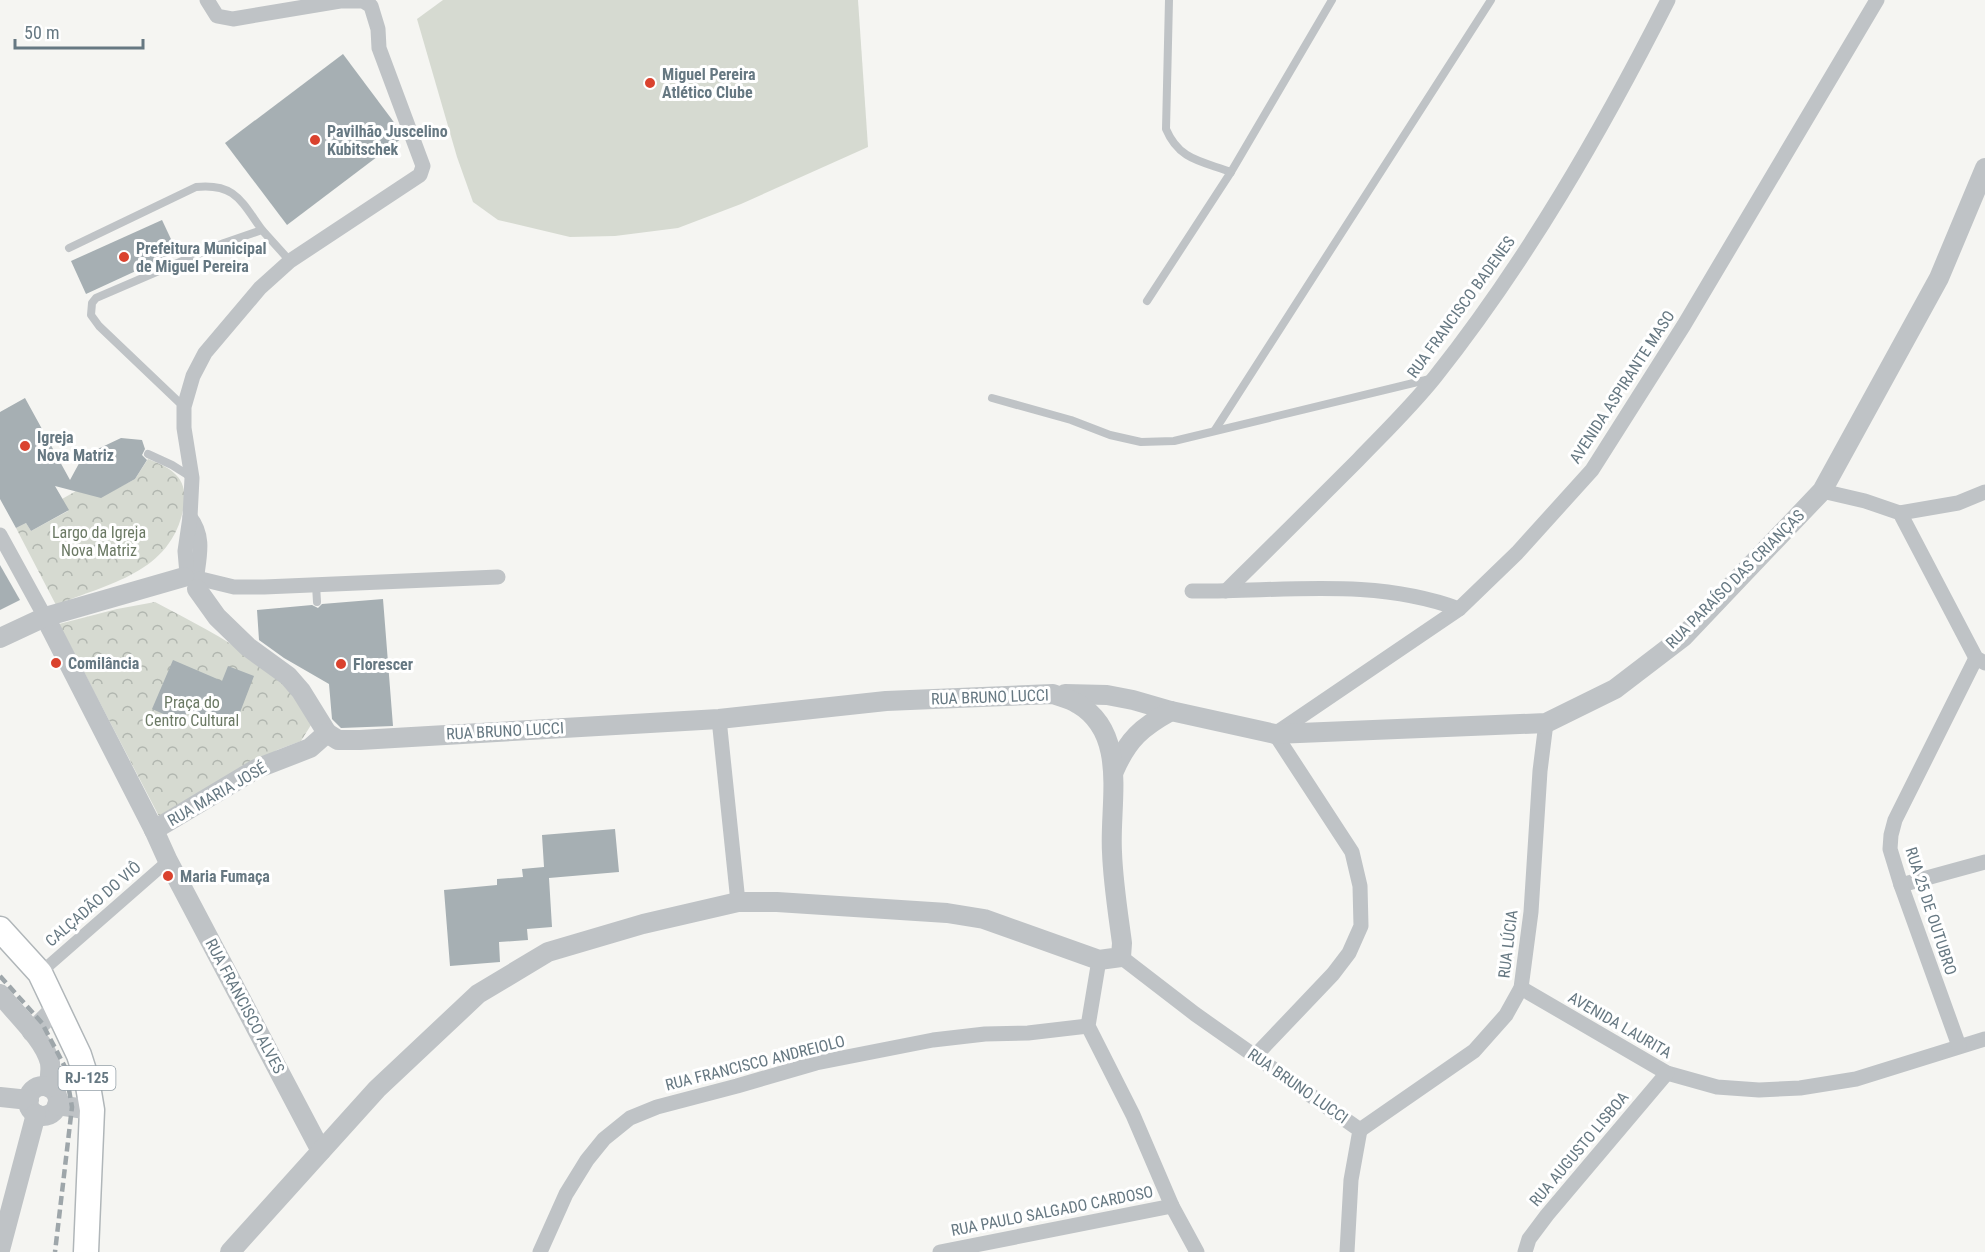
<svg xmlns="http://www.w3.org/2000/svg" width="1985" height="1252" font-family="'Roboto Condensed',sans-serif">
  <defs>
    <pattern id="park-crowns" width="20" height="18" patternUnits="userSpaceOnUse" patternTransform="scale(1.5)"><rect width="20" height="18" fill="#d6dad1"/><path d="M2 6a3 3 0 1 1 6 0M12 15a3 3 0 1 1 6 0" fill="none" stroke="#b1b6af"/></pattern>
  </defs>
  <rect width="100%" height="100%" fill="#f5f5f2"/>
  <!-- green -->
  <path fill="#d6dad1" d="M443 0H858L868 147 741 204 678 228 615 236 570 237 498 220 473 202 457 157 417 19Z"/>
  <!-- park -->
  <g fill="url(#park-crowns)">
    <path d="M148 459C171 468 188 477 184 505 173 573 109 583 56 605L16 528 26 523 31 531 68 511 62 499 76 491 101 497 135 479Z"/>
    <path d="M155 602C204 628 258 654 295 696 302 704 306 715 311 725L301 741 277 750 162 822 59 624 117 609Z"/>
  </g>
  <!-- building -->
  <g fill="#a6afb3">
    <path d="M343 54 399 129 402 138 287 225 225 143Z"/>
    <path d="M162 220 177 252 86 294 71 261Z"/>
    <path d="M25 398 70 480 83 456 121 438 142 440 145 449 142 455 147 460 135 479 101 498 55 486 69 510 31 531 26 523 16 528 0 499V412Z"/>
    <path d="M0 565 20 600 0 610Z"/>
    <path d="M383 599 393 726 341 728 332 719 329 684 284 658 259 640 257 610 312 605 318 608 322 604Z"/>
    <path d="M173 660 222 681 228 666 254 676 234 728 188 709 182 722 152 709Z"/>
    <path d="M615 829 619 872 549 878 552 927 527 929 528 940 499 942 500 962 450 966 444 890 497 885V879L523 877 522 869 544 867 542 835Z"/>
  </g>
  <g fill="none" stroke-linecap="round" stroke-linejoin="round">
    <defs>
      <path id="primary" d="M0 929 40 973 79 1055 87 1080 92 1110 86 1252"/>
    </defs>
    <!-- primary casing -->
    <use href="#primary" stroke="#b0b6b9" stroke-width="27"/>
    <!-- service -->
    <g stroke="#bfc3c6" stroke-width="8">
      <path d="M1169 0 1166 129C1179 160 1201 161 1231 172"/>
      <path d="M69 248 196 187C235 183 241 201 262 230"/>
      <path d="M1147 301 1231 172 1332 0"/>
      <path d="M992 398 1071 420 1110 435 1141 442 1174 441 1430 379"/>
      <path d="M184 407 99 326 91 315 92 303 96 298 224 243 262 230 290 261"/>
      <path d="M1215 430 1491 0"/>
      <path d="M148 454 172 465 191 477"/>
      <path d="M316 585 317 602"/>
    </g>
    <!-- pedestrian -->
    <path stroke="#bfc3c6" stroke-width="12" d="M40 973 168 861"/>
    <!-- minor -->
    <g stroke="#bfc3c6" stroke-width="15">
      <path d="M1822 491 1865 501 1900 513 1976 658 1985 663"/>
      <path d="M1900 513 1958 503 1985 492"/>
      <path d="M190 517C204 535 200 553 197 574"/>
      <path d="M0 535 45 617"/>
      <path d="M187 574 185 551 190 517 192 478 184 428V407L193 376 205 353 260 288 290 261 420 175 423 166 379 48 378 29 371 6 363 1H340L233 19 217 16 207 0"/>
      <path d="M201 579 234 587H264L498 577"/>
      <path d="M1192 591C1281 592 1373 577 1459 609"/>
      <path d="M1226 591C1270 548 1314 504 1358 460 1384 433 1411 407 1435 377 1527 261 1601 132 1668 0"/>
      <path d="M719 719 738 902"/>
      <path d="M1901 885 1985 862"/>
      <path d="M1121 957 1195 1014 1360 1130 1351 1180 1347 1252"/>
      <path d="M1099 960 1088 1026 1133 1115 1172 1206 1197 1252"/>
      <path d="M1521 988 1667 1073 1717 1087 1759 1090 1800 1088 1856 1079 1985 1039"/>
      <path d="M1959 1046 1901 885 1890 849 1891 835 1895 820 1976 658"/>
      <path d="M1255 1056 1333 974 1349 953 1361 926 1360 886 1352 852 1275 734 1459 609 1517 553 1592 470 1684 325 1877 0"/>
      <path d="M1360 1130 1474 1051 1506 1015 1521 988 1531 912 1540 771 1546 723"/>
      <path d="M540 1252 566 1194 587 1160 604 1139 630 1118 657 1107 737 1086 816 1063 933 1040 985 1034 1028 1033 1088 1026"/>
      <path d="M940 1252 1172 1206"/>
      <path d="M1525 1252 1529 1239 1547 1215 1667 1073"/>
    </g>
    <!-- tertiary -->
    <g stroke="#bfc3c6" stroke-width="20">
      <path d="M45 617 154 830 168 861 321 1151"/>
      <path d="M0 638 45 617 184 577"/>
      <path d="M1065 694 1107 695 1133 700 1171 711 1275 734 1546 723 1615 689 1683 637 1822 491 1939 278 1985 168"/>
      <path d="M1114 771C1128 739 1142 727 1171 711"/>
      <path d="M154 830 256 769 310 748 327 733 301 691 288 676 248 647 217 617 197 589"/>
      <path d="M0 994C15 1013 45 1040 50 1063 51 1071 50 1079 48 1087"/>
      <path d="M32 1032 57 1007"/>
      <circle cx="43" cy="1101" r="15"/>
      <path d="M0 1097 29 1100"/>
      <path d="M57 1105 92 1110"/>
      <path d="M0 1250 36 1114"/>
      <path d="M230 1252 377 1089 478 994 548 952 643 924 738 902H777L947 913 984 919 1099 960 1121 957 1122 943C1118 913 1113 882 1112 852 1109 804 1129 734 1078 704 1071 699 1061 697 1053 694L886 701 719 719 360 740H338L327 733"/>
    </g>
    <!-- primary -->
    <use href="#primary" stroke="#fff" stroke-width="24"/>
    <!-- rail -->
    <path stroke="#9ea6aa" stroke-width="4.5" stroke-dasharray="9 4.5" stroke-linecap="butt" d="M0 976 42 1023 65 1067 72 1107 55 1252"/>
  </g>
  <!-- markers -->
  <g fill="#da422e" stroke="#fff" stroke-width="2">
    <circle cx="650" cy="83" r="6"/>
    <circle cx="315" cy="140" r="6"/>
    <circle cx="124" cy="257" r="6"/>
    <circle cx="25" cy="446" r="6"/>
    <circle cx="56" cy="663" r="6"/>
    <circle cx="341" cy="664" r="6"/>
    <circle cx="168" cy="876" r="6"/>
  </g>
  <g text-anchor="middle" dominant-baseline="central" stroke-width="6" stroke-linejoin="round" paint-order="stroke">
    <!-- shield labels -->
    <rect fill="#fff" stroke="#94a0a8" stroke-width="1.5" x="58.5" y="1066" width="57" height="24" rx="4.5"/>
    <g font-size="15" font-weight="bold" fill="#667882">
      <text x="87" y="1078">RJ-125</text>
    </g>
    <!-- poi labels -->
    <g font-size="16" font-weight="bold" fill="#667882" stroke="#fff" text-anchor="start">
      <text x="662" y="74">Miguel Pereira<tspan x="662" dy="18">Atlético Clube</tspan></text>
      <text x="327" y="131">Pavilhão Juscelino<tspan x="327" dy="18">Kubitschek</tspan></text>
      <text x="136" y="248">Prefeitura Municipal<tspan x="136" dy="18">de Miguel Pereira</tspan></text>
      <text x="37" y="437">Igreja<tspan x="37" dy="18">Nova Matriz</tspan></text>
      <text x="68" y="663">Comilância</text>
      <text x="353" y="664">Florescer</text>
      <text x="180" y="876">Maria Fumaça</text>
    </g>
    <!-- street labels -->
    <g font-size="16" fill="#667882" stroke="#fff">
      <text transform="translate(1461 307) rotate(-54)">RUA FRANCISCO BADENES</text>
      <text transform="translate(1622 387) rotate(-57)">AVENIDA ASPIRANTE MASO</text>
      <text transform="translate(1735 579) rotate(-45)">RUA PARAÍSO DAS CRIANÇAS</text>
      <text transform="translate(990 697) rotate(-2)">RUA BRUNO LUCCI</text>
      <text transform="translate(505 731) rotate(-3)">RUA BRUNO LUCCI</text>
      <text transform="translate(217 794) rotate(-30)">RUA MARIA JOSÉ</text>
      <text transform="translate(93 904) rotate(-41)">CALÇADÃO DO VIÔ</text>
      <text transform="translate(1931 911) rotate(72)">RUA 25 DE OUTUBRO</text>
      <text transform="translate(1508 944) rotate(-83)">RUA LÚCIA</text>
      <text transform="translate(245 1006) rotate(62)">RUA FRANCISCO ALVES</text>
      <text transform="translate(1620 1025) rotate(30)">AVENIDA LAURITA</text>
      <text transform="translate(755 1063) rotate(-14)">RUA FRANCISCO ANDREIOLO</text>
      <text transform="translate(1298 1086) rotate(35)">RUA BRUNO LUCCI</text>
      <text transform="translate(1579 1149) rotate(-50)">RUA AUGUSTO LISBOA</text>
      <text transform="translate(1052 1211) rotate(-11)">RUA PAULO SALGADO CARDOSO</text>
    </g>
    <!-- park labels -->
    <g font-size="16" fill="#6b7964" stroke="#fff">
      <text x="99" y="532">Largo da Igreja<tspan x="99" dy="18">Nova Matriz</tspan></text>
      <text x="192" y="702">Praça do<tspan x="192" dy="18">Centro Cultural</tspan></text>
    </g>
  </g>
  <!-- scale -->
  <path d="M15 39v9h128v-9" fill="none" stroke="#667882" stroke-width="3"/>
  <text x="24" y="39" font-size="18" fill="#667882" stroke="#ffffff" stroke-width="4.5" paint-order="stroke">50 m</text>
</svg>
